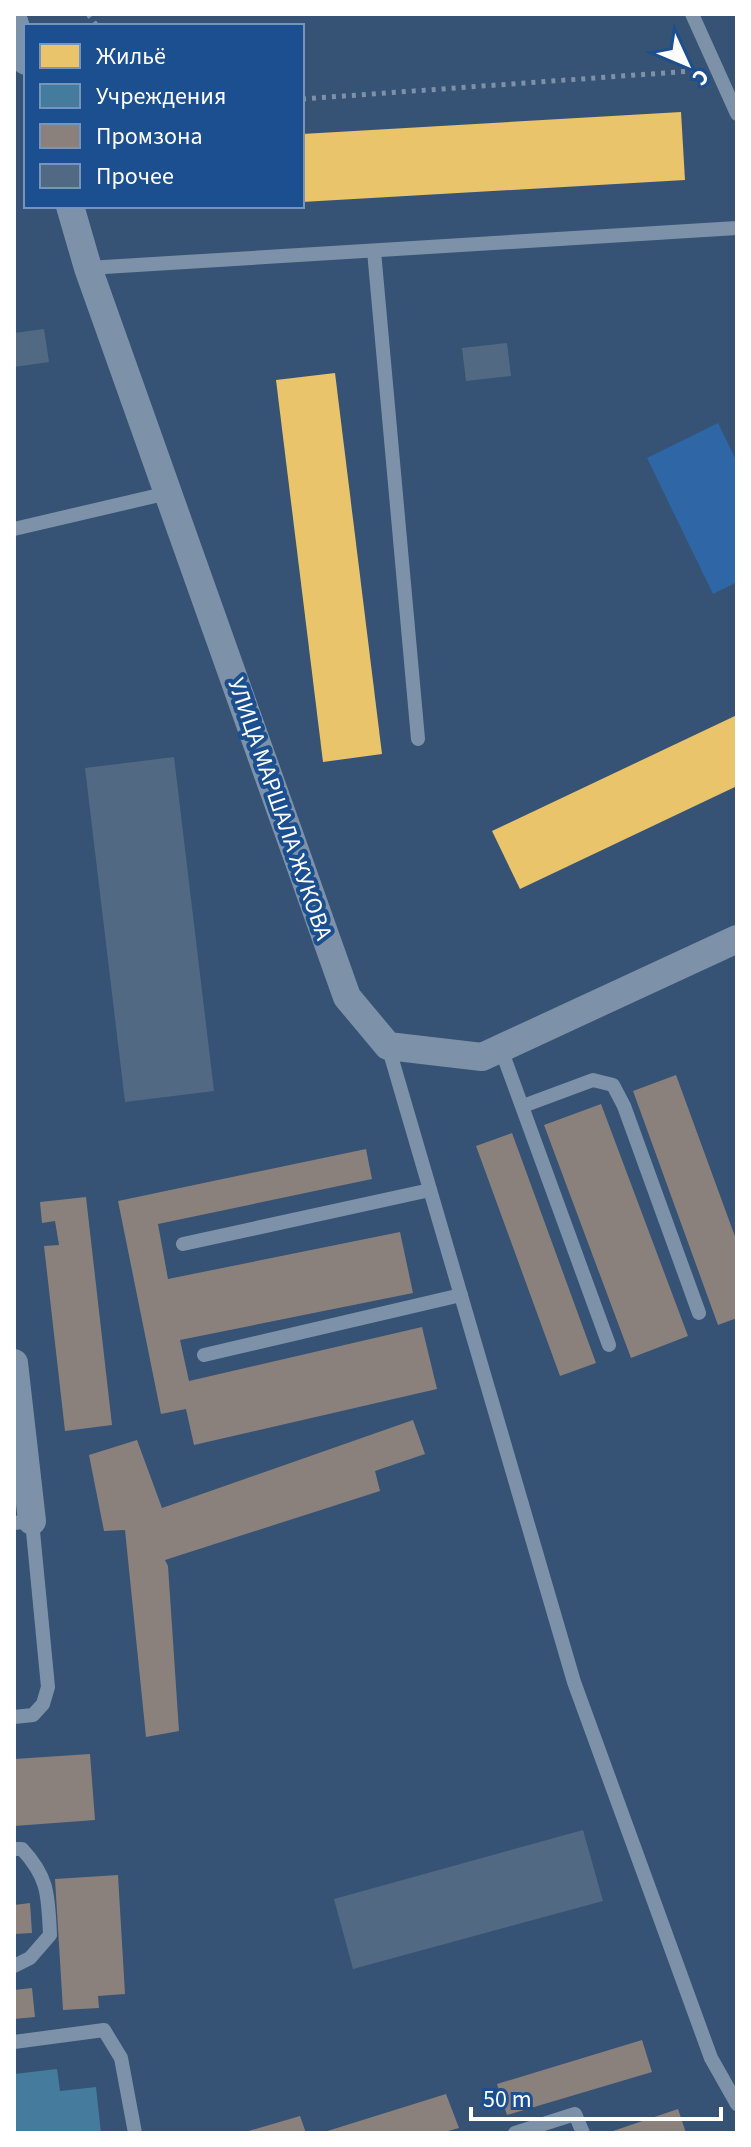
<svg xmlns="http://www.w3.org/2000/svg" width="751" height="2147" font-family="'Source Sans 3',sans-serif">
  <rect width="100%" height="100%" fill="#365274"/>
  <!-- green -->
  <path fill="#2f66a5" d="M718 423 737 462V582L713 594 647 458Z"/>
  <!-- homes -->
  <g fill="#e9c46a">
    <path d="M681 112 685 180 302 202V134Z"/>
    <path d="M335 373 382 754 323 762 276 380Z"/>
    <path d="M737 715V786L520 889 492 831Z"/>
  </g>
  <!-- public -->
  <path fill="#457b9d" d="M57 2069 60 2091 96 2087 101 2133H14V2074Z"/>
  <!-- industry -->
  <g fill="#8a817c">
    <path d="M676 1075 737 1242V1318L718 1325 633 1091Z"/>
    <path d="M601 1104 688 1336 631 1358 544 1125Z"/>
    <path d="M512 1133 596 1363 560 1376 476 1146Z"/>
    <path d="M366 1149 372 1179 158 1224 168 1279 400 1232 413 1293 180 1340 189 1381 422 1327 437 1389 194 1445 186 1409 161 1414 118 1201Z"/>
    <path d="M86 1197 112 1425 65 1431 44 1246 59 1245 55 1221 42 1223 40 1202Z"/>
    <path d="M413 1420 425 1454 375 1471 380 1491 165 1560 168 1566 179 1731 146 1737 125 1530 104 1531 89 1455 137 1440 162 1508Z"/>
    <path d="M90 1754 95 1820 14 1826V1759Z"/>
    <path d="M118 1875 125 1994 98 1996 99 2008 63 2010 55 1879Z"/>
    <path d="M30 1903 32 1933 14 1934V1905Z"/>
    <path d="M32 1988 35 2017 14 2019V1990Z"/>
    <path d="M642 2040 652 2072 507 2115 497 2084Z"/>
    <path d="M446 2094 459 2128 441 2133H321Z"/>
    <path d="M678 2109 686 2133H613V2131Z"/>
    <path d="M300 2116 306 2133H245V2132Z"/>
  </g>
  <!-- building -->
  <g fill="#526984">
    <path d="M44 329 49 362 14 367V333Z"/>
    <path d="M507 343 511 376 466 381 462 348Z"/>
    <path d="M174 757 214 1091 125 1102 85 768Z"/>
    <path d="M583 1830 603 1901 353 1969 334 1899Z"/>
  </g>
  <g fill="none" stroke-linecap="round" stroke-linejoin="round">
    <!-- path -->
    <g stroke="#7d92a8" stroke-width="5" stroke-dasharray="4 6" stroke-linecap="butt">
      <path d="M88 14 97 26"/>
      <path d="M302 99 692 71"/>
    </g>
    <!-- lane -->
    <g stroke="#7d92a8" stroke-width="14">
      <path d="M692 14 737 114"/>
      <path d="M374 251 418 739"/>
      <path d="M88 268 737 228"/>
      <path d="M14 529 168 493"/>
      <path d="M388 1046 574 1682 711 2058 737 2104"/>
      <path d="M501 1049 609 1345"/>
      <path d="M523 1106 593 1080 613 1085 624 1106 699 1313"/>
      <path d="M183 1244 430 1190"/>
      <path d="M204 1355 461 1295"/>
      <path d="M14 1523 32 1521 48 1687 43 1704 33 1715 14 1717"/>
      <path d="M14 1849H22C49 1878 48 1896 50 1935L30 1958 14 1966"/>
      <path d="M14 2042 104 2030 121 2058 135 2133"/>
      <path d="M515 2133 575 2114 583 2133"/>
    </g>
    <!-- street -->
    <g stroke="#7d92a8" stroke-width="28">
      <path d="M14 21 26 61"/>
      <path d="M70 206 88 268 347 997 388 1046 482 1057 737 939"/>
      <path d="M14 1363 32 1521"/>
    </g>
  </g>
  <g text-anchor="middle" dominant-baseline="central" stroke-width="8" stroke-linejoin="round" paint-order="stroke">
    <!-- street labels -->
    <g font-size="24" fill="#fff" stroke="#1b4f8f">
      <text transform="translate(280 809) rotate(71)">УЛИЦА МАРШАЛА ЖУКОВА</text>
    </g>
  </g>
  <!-- border -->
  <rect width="751" height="2147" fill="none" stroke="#ffffff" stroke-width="32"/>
  <!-- legend -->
  <rect x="24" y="24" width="280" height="184" fill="#1b4f8f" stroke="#7695bc" stroke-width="2"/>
  <rect x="40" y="44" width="40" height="24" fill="#e9c46a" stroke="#7695bc" stroke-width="2"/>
  <text x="96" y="64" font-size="24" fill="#ffffff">Жильё</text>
  <rect x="40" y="84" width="40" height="24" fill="#457b9d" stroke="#7695bc" stroke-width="2"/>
  <text x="96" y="104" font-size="24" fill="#ffffff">Учреждения</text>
  <rect x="40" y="124" width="40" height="24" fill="#8a817c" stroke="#7695bc" stroke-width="2"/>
  <text x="96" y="144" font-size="24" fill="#ffffff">Промзона</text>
  <rect x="40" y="164" width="40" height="24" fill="#526984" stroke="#7695bc" stroke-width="2"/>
  <text x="96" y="184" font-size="24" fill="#ffffff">Прочее</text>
  <!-- north arrow -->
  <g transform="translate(687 64) rotate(134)" stroke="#1b4f8f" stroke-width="6" paint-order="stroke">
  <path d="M0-6L14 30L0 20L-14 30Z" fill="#ffffff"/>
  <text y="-12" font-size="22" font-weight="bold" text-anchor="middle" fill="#ffffff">С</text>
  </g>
  <!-- scale -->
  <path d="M471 2107v12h250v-12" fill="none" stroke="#ffffff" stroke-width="4"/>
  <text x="483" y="2107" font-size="24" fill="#ffffff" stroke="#1b4f8f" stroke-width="6" paint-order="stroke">50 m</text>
</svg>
